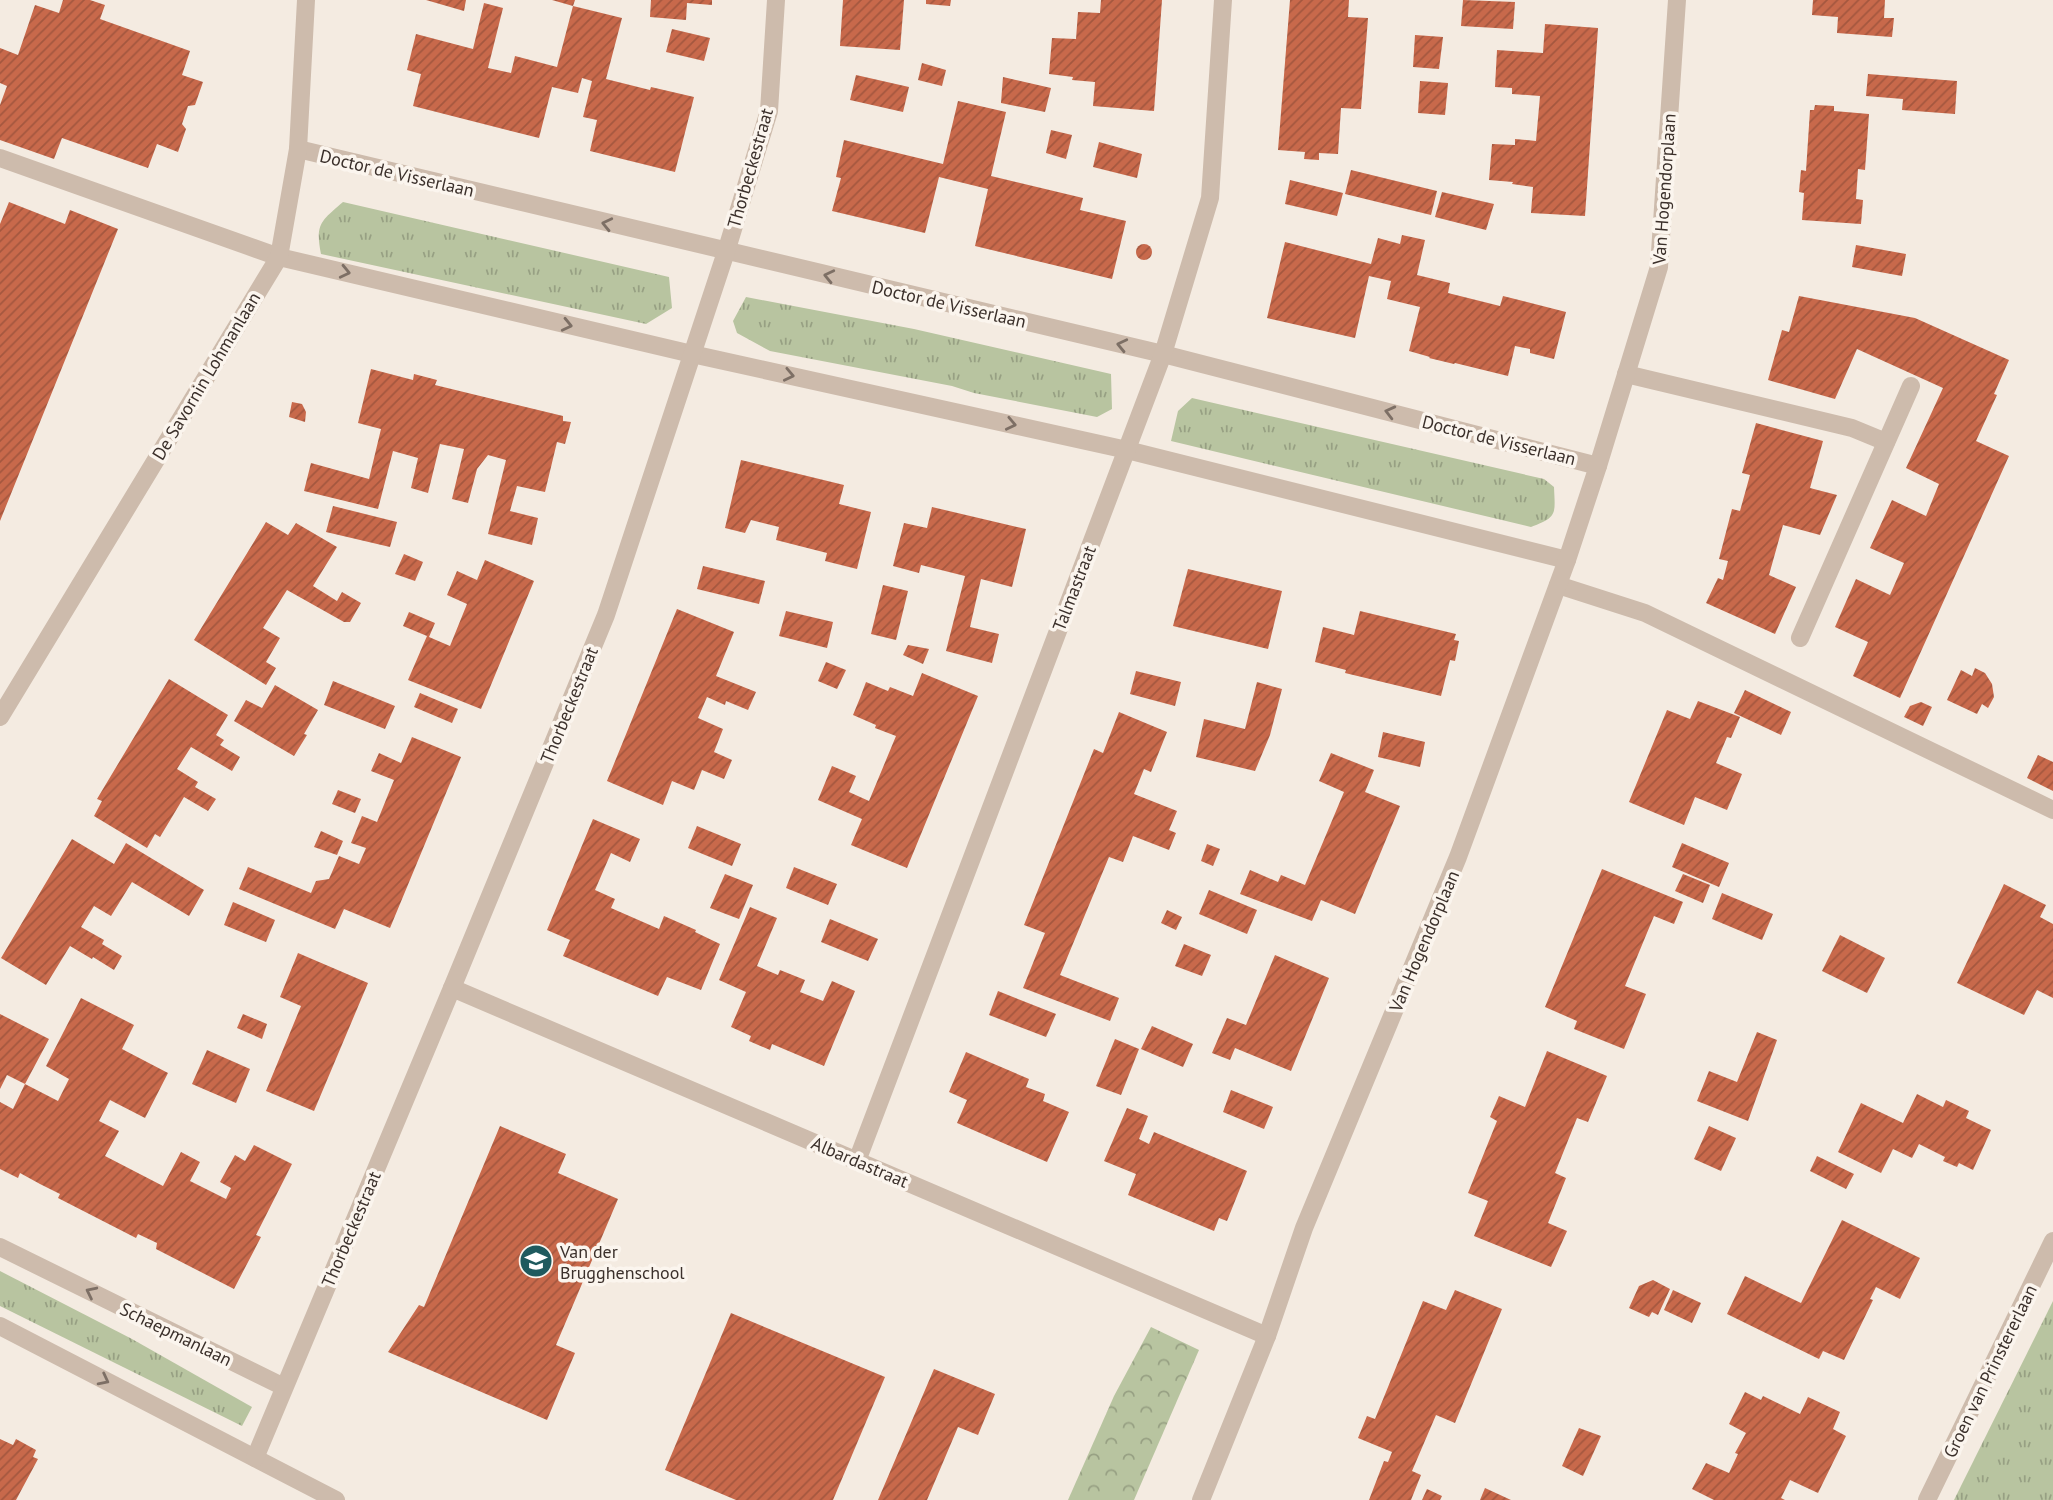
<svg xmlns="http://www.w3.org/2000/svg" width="2053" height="1500" font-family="'PT Sans',sans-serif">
  <defs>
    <pattern id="grass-tufts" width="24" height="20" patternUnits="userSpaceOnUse" patternTransform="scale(1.75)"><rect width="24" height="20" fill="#b8c4a0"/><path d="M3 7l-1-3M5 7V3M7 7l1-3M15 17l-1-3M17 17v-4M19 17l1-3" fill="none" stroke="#97a083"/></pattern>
    <pattern id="forest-crowns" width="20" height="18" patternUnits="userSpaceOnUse" patternTransform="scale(1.75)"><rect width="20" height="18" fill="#b8c4a0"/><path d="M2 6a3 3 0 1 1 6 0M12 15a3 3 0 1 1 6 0" fill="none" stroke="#97a083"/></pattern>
    <pattern id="building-hatch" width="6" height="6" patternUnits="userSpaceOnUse" patternTransform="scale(1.75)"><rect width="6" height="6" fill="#c8694b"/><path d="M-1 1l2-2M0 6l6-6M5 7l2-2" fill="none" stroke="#a4573f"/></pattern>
  </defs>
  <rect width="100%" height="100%" fill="#f4ebe1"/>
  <!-- grass -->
  <g fill="url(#grass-tufts)">
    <path d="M343 202 669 277 672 308 646 324 321 254C315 224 321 221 343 202Z"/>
    <path d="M746 297 914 329 1111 374 1112 409 1097 417 974 393 952 386 770 351 737 333 733 321Z"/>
    <path d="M1192 398 1544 479 1554 487C1555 514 1558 517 1531 527L1171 441 1178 411Z"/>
    <path d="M0 1271 132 1339 252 1407 242 1426 0 1306Z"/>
    <path d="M2053 1301V1500H1954Z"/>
  </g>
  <!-- forest -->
  <path fill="url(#forest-crowns)" d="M1151 1327 1199 1350 1134 1500H1068L1114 1396Z"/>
  <!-- building -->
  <g fill="url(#building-hatch)">
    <path d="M63 0H90L105 5 100 19 190 51 182 75 203 82 195 105 188 106 182 124 186 129 178 152 157 144 148 168 62 138 54 159 0 140V105L7 86 0 83V48L18 55 35 5 59 13Z"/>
    <path d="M426 0H466L464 11Z"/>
    <path d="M552 0H575L573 6Z"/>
    <path d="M651 0H712V5L687 3 686 20 650 17Z"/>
    <path d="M843 0H904L900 50 840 46Z"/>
    <path d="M926 0H951L950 6 926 4Z"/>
    <path d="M1101 0H1162L1154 111 1093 106 1095 82 1072 80 1073 77 1049 74 1052 38 1076 39 1078 12 1100 13Z"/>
    <path d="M1290 0H1349L1348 17 1368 18 1361 109 1341 108 1338 154 1319 153V160L1304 159 1305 152 1278 150Z"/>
    <path d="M1463 0 1515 2 1513 29 1461 26Z"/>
    <path d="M1813 0H1885L1884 18H1894L1892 37 1837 33 1838 17 1812 15Z"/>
    <path d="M484 3 503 8 488 68 511 73 515 56 557 67 573 6 622 18 606 79 650 90 651 87 694 97 675 172 590 151 597 120 583 117 592 81 582 78 578 93 552 87 539 138 413 106 421 74 407 70 416 34 473 49Z"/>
    <path d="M1545 24 1598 28 1585 216 1531 213 1533 187 1512 184 1513 182 1489 180 1492 144 1515 145V139L1536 141 1540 96 1512 94V88L1495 87 1497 50 1543 53Z"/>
    <path d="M672 29 710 38 704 61 666 52Z"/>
    <path d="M1415 35 1443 37 1439 69 1413 67Z"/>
    <path d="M922 63 946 70 942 86 918 80Z"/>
    <path d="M1868 74 1957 81 1955 114 1902 110 1903 99 1866 96Z"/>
    <path d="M856 75 909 87 903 112 850 100Z"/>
    <path d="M1003 77 1051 88 1045 112 1001 103Z"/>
    <path d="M1420 81 1448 83 1445 115 1418 113Z"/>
    <path d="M958 101 1006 112 991 176 1083 198 1080 210 1126 221 1112 279 975 246 988 189 939 177 925 233 832 211 841 178 836 177 844 140 943 164Z"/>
    <path d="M1815 105 1834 106V111L1869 114 1865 170 1858 169 1856 199 1863 200 1861 224 1802 220 1804 193 1799 192 1801 170 1806 171 1810 110H1814Z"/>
    <path d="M1051 130 1072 135 1066 159 1046 153Z"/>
    <path d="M1099 142 1142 154 1137 178 1093 167Z"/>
    <path d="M1351 170 1437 191 1431 215 1345 194Z"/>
    <path d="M1290 180 1343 193 1337 216 1285 204Z"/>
    <path d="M1442 192 1494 204 1486 230 1435 217Z"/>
    <path d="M9 202 65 224 70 210 118 229 0 521V224Z"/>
    <path d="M1402 235 1425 240 1417 275 1450 283 1448 293 1500 306 1503 296 1566 312 1554 359 1530 353V349L1515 346 1508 376 1455 363 1454 364 1429 358 1430 357 1409 351 1420 307 1387 299 1391 281 1369 276 1355 338 1267 318 1285 242 1371 264 1378 238 1400 244Z"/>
    <circle cx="1144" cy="252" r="8"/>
    <path d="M1856 245 1906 254 1902 276 1852 267Z"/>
    <path d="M1799 296 1915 318 2009 360 1994 394 1997 395 1976 441 2009 456 1900 698 1853 676 1868 642 1835 627 1856 579 1890 595 1904 563 1870 548 1892 500 1926 516 1939 484 1906 468 1943 388 1857 349 1835 399 1768 380 1782 330 1789 332Z"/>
    <path d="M371 369 413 380 414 374 437 380 435 385 563 416V421L571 422 565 444 557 442 545 492 517 486 510 511 538 518 532 545 488 534 506 460 488 455 477 469 468 503 452 499 464 449 440 444 428 493 411 488 418 458 393 451 378 509 304 491 311 463 369 479 381 429 358 423Z"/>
    <path d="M292 402 302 404 306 412 305 422 289 417Z"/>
    <path d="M1756 423 1823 441 1810 488 1837 495 1820 535 1783 525 1769 575 1796 587 1775 634 1706 603 1718 578 1723 580 1728 561 1719 559 1732 509 1740 511 1750 475 1742 473Z"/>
    <path d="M741 460 844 485 839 504 871 512 857 569 825 561 827 553 776 540 779 527 751 520 745 533 725 528Z"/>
    <path d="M333 506 397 522 390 547 326 532Z"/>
    <path d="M932 507 1026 529 1012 587 981 579 970 627 999 634 992 663 946 651 965 576 921 565 919 573 893 566 904 523 927 528Z"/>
    <path d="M266 522 288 535 296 523 337 547 313 586 337 601 342 592 361 603 350 622H344L287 590 263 628 280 638 266 662 276 668 266 685 194 640Z"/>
    <path d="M404 554 423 562 415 581 395 574Z"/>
    <path d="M485 560 534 581 481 709 408 680 427 636 403 626 409 612 435 623 429 637 450 646 467 604 447 595 457 571 477 580Z"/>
    <path d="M703 566 765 581 759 604 697 589Z"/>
    <path d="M1188 569 1282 591 1268 649 1173 626Z"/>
    <path d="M883 585 908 591 896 640 871 634Z"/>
    <path d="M677 609 734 632 716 676 756 692 748 710 726 701 725 705 707 697 698 718 723 729 714 752 732 760 724 779 702 770 694 790 672 781 663 805 607 781Z"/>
    <path d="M786 611 833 622 827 648 779 636Z"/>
    <path d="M1360 611 1456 634 1454 640 1459 641 1455 661 1450 660 1441 696 1345 673 1346 670 1315 662 1323 627 1354 635Z"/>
    <path d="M908 645 929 649 923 664 903 655Z"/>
    <path d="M826 662 846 670 837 689 818 681Z"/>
    <path d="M1975 668 1985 673 1992 684 1994 697 1988 708 1982 704 1977 714 1947 700 1961 670 1972 676Z"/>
    <path d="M1136 671 1181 682 1175 706 1130 694Z"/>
    <path d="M922 673 978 696 907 868 851 845 862 819 818 800 832 766 856 776 849 792 869 801 896 736 875 728 876 725 853 715 860 698 866 682 888 691 890 687 913 696Z"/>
    <path d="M169 679 228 715 216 735 224 740 220 745 240 757 232 771 191 747 177 769 198 782 195 787 216 799 208 811 184 797 160 837 155 834 147 848 94 816 102 801 97 799Z"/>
    <path d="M333 681 395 706 385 729 324 705Z"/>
    <path d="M1257 682 1282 689 1270 735 1255 771 1196 757 1204 719 1245 729Z"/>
    <path d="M275 685 318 710 304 734 307 735 294 756 234 721 246 700 262 708Z"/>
    <path d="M1745 690 1791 712 1781 735 1734 713Z"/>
    <path d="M420 693 458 709 452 723 414 707Z"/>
    <path d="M1698 701 1740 717 1731 738 1727 737 1716 763 1742 774 1727 810 1695 797 1684 825 1629 802 1667 710 1690 719Z"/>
    <path d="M1921 702 1932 707 1923 726 1904 717 1910 706Z"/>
    <path d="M1119 712 1167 732 1151 772 1144 769 1134 794 1177 811 1169 830 1176 833 1169 850 1133 836 1123 862 1109 857 1060 975 1119 998 1110 1021 1023 988 1045 933 1024 925 1094 749 1103 753Z"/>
    <path d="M1383 732 1425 742 1420 767 1378 757Z"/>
    <path d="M412 737 461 757 390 928 344 909 335 929 239 889 248 867 311 893 316 881 329 879 339 856 359 864 366 848 351 843 362 816 377 822 394 780 371 771 379 753 401 763Z"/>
    <path d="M1331 753 1374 770 1365 792 1400 806 1355 914 1321 900 1312 921 1240 894 1250 870 1278 882 1281 875 1305 885 1344 792 1319 781Z"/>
    <path d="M2038 755 2053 762V791L2027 778Z"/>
    <path d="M338 790 361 799 355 813 332 804Z"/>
    <path d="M593 819 640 839 630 862 611 853 595 890 615 899 611 908 659 929 664 916 696 930 695 932 720 944 701 990 667 977 658 996 563 956 570 940 547 930Z"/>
    <path d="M697 826 741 844 732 866 688 848Z"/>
    <path d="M321 831 343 841 337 855 314 847Z"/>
    <path d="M72 839 114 864 126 843 204 890 189 916 132 882 111 916 94 906 81 927 104 940 102 944 122 956 114 970 93 957 92 959 70 946 46 985 1 958Z"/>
    <path d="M1682 843 1729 863 1719 887 1672 867Z"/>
    <path d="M1207 844 1220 849 1213 866 1201 861Z"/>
    <path d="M794 867 837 884 828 905 786 888Z"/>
    <path d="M1602 869 1683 902 1674 924 1654 916 1625 986 1646 994 1624 1049 1574 1029 1577 1021 1545 1007Z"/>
    <path d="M725 874 753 885 739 919 710 908Z"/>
    <path d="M1683 874 1710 885 1703 903 1675 891Z"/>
    <path d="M2004 884 2046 905 2040 917 2053 924V998L2037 990 2024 1015 1957 983Z"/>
    <path d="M1209 890 1257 910 1247 934 1199 914Z"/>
    <path d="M1722 893 1773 914 1762 940 1712 919Z"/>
    <path d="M233 902 275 920 266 942 224 925Z"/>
    <path d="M750 907 777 918 757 966 778 975 780 970 805 980 800 992 823 1001 832 981 855 991 824 1066 772 1044 770 1050 749 1041 751 1036 731 1027 746 992 719 980Z"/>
    <path d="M1167 910 1182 917 1176 930 1161 923Z"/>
    <path d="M830 919 878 939 868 961 821 942Z"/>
    <path d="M1840 935 1885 958 1867 993 1822 971Z"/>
    <path d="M1184 944 1211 955 1202 976 1175 966Z"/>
    <path d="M298 953 368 983 314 1111 266 1091 301 1006 280 997Z"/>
    <path d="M1275 955 1329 978 1291 1071 1235 1048 1230 1060 1212 1053 1227 1018 1246 1025Z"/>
    <path d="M998 991 1056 1014 1046 1037 989 1015Z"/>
    <path d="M81 998 134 1025 122 1049 168 1073 145 1118 110 1100 99 1121 119 1131 105 1156 163 1186 181 1152 200 1162 190 1181 226 1199 231 1188 220 1182 235 1155 245 1161 254 1145 292 1164 256 1235 261 1237 234 1289 156 1249 157 1243 138 1234 136 1238 58 1198 60 1194 40 1184 20 1173 18 1178 0 1169V1102L13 1109 25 1084 7 1075 0 1089V1014L49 1039 25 1084 58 1101 69 1079 46 1066Z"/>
    <path d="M243 1014 267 1024 262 1039 237 1028Z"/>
    <path d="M1152 1026 1193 1044 1183 1067 1141 1049Z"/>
    <path d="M1757 1032 1777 1040 1748 1121 1697 1101 1709 1071 1737 1082Z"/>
    <path d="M1115 1039 1139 1049 1121 1095 1096 1086Z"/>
    <path d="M207 1050 250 1069 236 1103 192 1084Z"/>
    <path d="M1547 1051 1607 1076 1588 1122 1577 1118 1555 1173 1566 1178 1548 1223 1567 1231 1551 1267 1474 1236 1488 1201 1468 1193 1497 1121 1490 1117 1499 1096 1525 1107Z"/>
    <path d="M966 1052 1029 1079 1026 1087 1045 1094 1043 1101 1069 1112 1047 1162 957 1123 967 1100 949 1092Z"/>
    <path d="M1231 1090 1273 1107 1264 1129 1223 1112Z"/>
    <path d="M1917 1094 1943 1107 1946 1100 1969 1111 1966 1118 1991 1130 1973 1170 1959 1163 1957 1167 1943 1161 1945 1157 1919 1144 1912 1158 1893 1149 1881 1173 1838 1152 1861 1103 1903 1123Z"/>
    <path d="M1127 1108 1148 1116 1139 1139 1149 1144 1154 1132 1247 1171 1227 1221 1219 1218 1214 1231 1128 1195 1136 1174 1104 1161Z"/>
    <path d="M500 1126 566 1154 558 1173 618 1199 556 1345 575 1353 547 1420 388 1352 419 1305 424 1307Z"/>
    <path d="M1709 1126 1736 1138 1721 1171 1694 1159Z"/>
    <path d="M1817 1156 1854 1174 1846 1189 1810 1171Z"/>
    <path d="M1842 1220 1920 1258 1900 1299 1876 1287 1870 1299 1873 1300 1844 1360 1823 1351 1819 1359 1727 1314 1745 1276 1801 1303Z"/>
    <path d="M1653 1280 1670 1289 1658 1315 1652 1312 1649 1317 1629 1308 1639 1286Z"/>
    <path d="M1455 1290 1502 1309 1455 1423 1436 1415 1412 1471 1421 1475 1411 1500H1369L1384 1461 1388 1462 1392 1452 1358 1438 1367 1416 1375 1419 1423 1301 1446 1310Z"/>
    <path d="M1673 1290 1701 1303 1692 1323 1664 1310Z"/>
    <path d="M731 1313 885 1377 833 1500H736L665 1470Z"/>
    <path d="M934 1369 995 1394 978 1435 958 1427 927 1500H878Z"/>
    <path d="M1745 1392 1761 1400 1763 1396 1800 1414 1808 1397 1840 1412 1833 1429 1846 1436 1818 1493 1790 1480 1781 1498 1785 1500H1714L1692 1489 1706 1463 1729 1473 1738 1454 1735 1453 1746 1433 1729 1424Z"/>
    <path d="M1579 1428 1601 1436 1583 1476 1562 1466Z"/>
    <path d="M0 1439 13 1445 16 1439 36 1450 33 1457 38 1459 16 1500H0Z"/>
    <path d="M1485 1488 1511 1500H1480Z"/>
    <path d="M1427 1489 1442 1496 1440 1500H1422Z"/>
  </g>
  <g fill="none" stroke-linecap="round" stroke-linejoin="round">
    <!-- lane -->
    <g stroke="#cdbbac" stroke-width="18">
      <path d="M0 158 279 257"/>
      <path d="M1626 374 1852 428 1886 442"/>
      <path d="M1558 585 1645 613 2053 810"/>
      <path d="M1800 638 1911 386"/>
    </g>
    <!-- street -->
    <g stroke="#cdbbac" stroke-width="18">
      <path d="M298 149 1163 354 1598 466"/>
      <path d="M279 257 692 354 1127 450 1567 560"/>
      <path d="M0 717 279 257 298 149 306 0"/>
      <path d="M452 988 1267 1336"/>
      <path d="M857 1161 1163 354 1210 198 1223 0"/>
      <path d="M0 1247 284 1387"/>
      <path d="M0 1326 336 1500"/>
      <path d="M255 1458 452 988 606 615 726 252 769 111 776 0"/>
      <path d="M1201 1500 1267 1336 1304 1228 1458 857 1567 560 1598 466 1659 267 1677 0"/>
      <path d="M1927 1500 2053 1241"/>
    </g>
  </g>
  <!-- one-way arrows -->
  <defs><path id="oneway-chevron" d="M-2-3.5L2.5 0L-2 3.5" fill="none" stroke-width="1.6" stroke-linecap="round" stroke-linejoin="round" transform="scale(1.75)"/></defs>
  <g stroke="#7d6f65">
    <use href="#oneway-chevron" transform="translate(607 224) rotate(-167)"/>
    <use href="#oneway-chevron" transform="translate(345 272) rotate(13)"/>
    <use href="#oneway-chevron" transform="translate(829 276) rotate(-167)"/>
    <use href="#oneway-chevron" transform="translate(567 325) rotate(13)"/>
    <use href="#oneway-chevron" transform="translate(1122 345) rotate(-167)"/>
    <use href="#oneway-chevron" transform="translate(789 375) rotate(12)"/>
    <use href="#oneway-chevron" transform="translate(1390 412) rotate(-166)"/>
    <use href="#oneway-chevron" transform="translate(1011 424) rotate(12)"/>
    <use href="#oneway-chevron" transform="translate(91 1292) rotate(-154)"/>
    <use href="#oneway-chevron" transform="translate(104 1380) rotate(27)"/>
  </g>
  <!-- icons -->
  <defs>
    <symbol id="school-disc" viewBox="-11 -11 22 22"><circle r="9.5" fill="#1f5a5e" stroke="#fbf5ee"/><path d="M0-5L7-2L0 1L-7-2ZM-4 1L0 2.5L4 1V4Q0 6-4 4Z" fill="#fff"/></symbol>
  </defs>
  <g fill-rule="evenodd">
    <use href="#school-disc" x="517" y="1242" width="38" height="38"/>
  </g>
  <g text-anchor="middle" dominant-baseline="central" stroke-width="7" stroke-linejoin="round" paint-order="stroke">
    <!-- street labels -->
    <g font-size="18" fill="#3b302b" stroke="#fbf5ee">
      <text transform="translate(750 168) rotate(-74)">Thorbeckestraat</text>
      <text transform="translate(397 173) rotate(13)">Doctor de Visserlaan</text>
      <text transform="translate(1664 189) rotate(-86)">Van Hogendorplaan</text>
      <text transform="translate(949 304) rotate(13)">Doctor de Visserlaan</text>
      <text transform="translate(206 376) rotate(-59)">De Savornin Lohmanlaan</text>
      <text transform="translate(1499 440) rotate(14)">Doctor de Visserlaan</text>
      <text transform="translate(1074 588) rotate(-69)">Talmastraat</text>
      <text transform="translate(569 705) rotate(-68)">Thorbeckestraat</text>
      <text transform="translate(1424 941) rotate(-67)">Van Hogendorplaan</text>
      <text transform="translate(860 1162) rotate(23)">Albardastraat</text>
      <text transform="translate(351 1229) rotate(-67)">Thorbeckestraat</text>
      <text transform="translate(176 1334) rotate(26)">Schaepmanlaan</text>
      <text transform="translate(1990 1371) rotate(-64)">Groen van Prinstererlaan</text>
    </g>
    <!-- poi labels -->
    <g font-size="18" fill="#3b302b" stroke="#fbf5ee" text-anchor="start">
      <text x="560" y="1251">Van der<tspan x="560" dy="21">Brugghenschool</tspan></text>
    </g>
  </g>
</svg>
